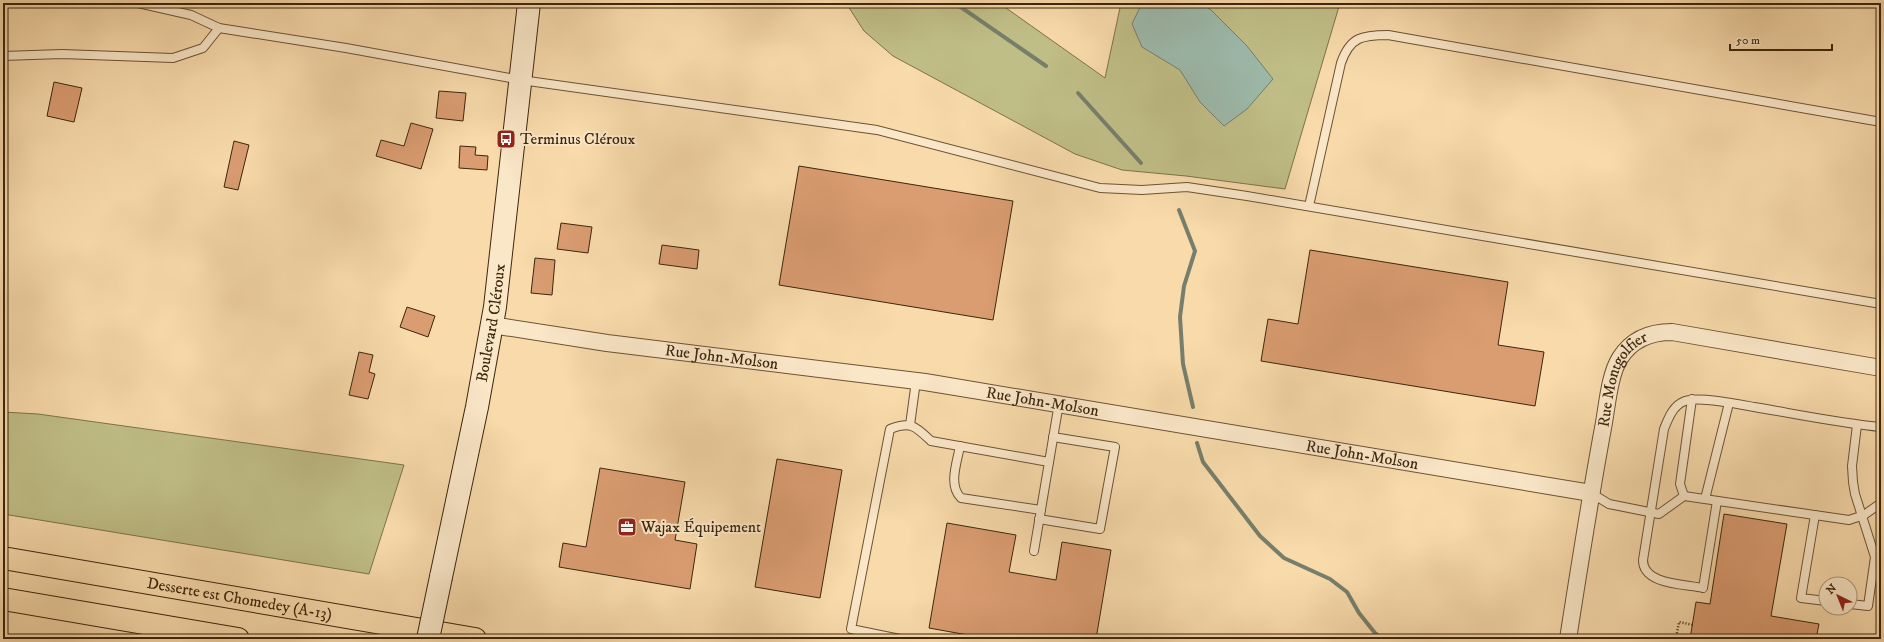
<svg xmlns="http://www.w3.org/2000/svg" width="1884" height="642" font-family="'IM FELL DW Pica',serif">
  <rect width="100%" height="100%" fill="#f8daab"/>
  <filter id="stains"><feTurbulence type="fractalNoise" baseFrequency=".005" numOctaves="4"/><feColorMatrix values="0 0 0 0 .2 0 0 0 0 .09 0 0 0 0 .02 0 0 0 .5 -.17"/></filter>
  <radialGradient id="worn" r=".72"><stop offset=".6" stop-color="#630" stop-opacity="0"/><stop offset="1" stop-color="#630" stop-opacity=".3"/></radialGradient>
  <!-- green -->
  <g fill="#c0be87" stroke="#7e724a">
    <path d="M846 3H999L1105 78 1121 3H1340L1285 189 1186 176 1122 170 1075 154 893 56 864 31Z"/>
    <path d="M3 412 38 414 404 465 369 574 3 514Z"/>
  </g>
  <!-- water -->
  <path fill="#9dbaac" stroke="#777f6c" d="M1142 3H1202L1211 10 1247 46 1273 79 1247 109 1224 126 1200 102 1180 70 1142 47 1132 24Z"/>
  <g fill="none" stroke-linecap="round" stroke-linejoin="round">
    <!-- stream -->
    <g stroke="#777f6c" stroke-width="4">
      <path d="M955 3 1046 66"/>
      <path d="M1078 93 1141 163"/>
      <path d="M1179 210 1195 251 1184 286 1180 317 1183 364 1193 407"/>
      <path d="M1197 443 1203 462 1260 536 1284 558 1330 579 1347 592 1359 613 1375 633 1383 639"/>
    </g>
  </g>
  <!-- building -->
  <g fill="#da9c71" stroke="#3d260d">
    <path d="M54 82 82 88 74 122 47 116Z"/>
    <path d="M439 91 466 93 463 121 436 118Z"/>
    <path d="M411 123 433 129 421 169 376 156 381 140 404 146Z"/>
    <path d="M234 141 249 145 238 190 224 187Z"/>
    <path d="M460 146 476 147 475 155 488 156 487 170 459 168Z"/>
    <path d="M799 166 1013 201 993 320 779 285Z"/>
    <path d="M561 223 592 227 588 253 557 249Z"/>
    <path d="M662 245 699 250 697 269 659 264Z"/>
    <path d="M1310 250 1508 282 1498 345 1544 352 1535 406 1261 361 1268 319 1298 324Z"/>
    <path d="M535 258 555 260 552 295 531 293Z"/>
    <path d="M407 307 435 316 428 337 400 327Z"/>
    <path d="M359 352 373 355 369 372 375 374 368 399 349 395Z"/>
    <path d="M777 459 842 470 820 598 755 587Z"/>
    <path d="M600 468 685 482 675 540 697 544 690 589 559 567 563 543 586 547Z"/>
    <path d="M1724 514 1787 524 1771 616 1819 624 1816 639H1690L1696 602 1710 604Z"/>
    <path d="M947 523 1016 535 1009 572 1056 580 1062 542 1111 550 1096 639H990L929 628Z"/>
  </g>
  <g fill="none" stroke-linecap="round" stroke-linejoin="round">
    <defs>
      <g id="lane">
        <path d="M138 3 191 15 219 28 346 48 521 80 877 130 1100 188 1142 190 1187 187 1247 196 1881 304"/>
        <path d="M3 56 62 54 173 58 203 48 219 28"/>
        <path d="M1309 206 1341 63C1350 37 1362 35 1388 35L1881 122"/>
        <path d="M910 425 916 381"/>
        <path d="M960 446C957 463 948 485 961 498L1041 510"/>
        <path d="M1591 493 1609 504 1659 514 1684 496 1849 520 1864 515 1881 503"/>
        <path d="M1684 496 1680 484 1692 399"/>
        <path d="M1705 499 1729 403"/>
        <path d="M1717 501 1703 588C1685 584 1643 585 1643 560L1664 429C1668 419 1673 405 1685 401 1699 396 1738 404 1754 407 1796 414 1839 423 1881 427"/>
        <path d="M1815 515 1801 598 1826 601"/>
        <path d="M1039 519 1100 529 1115 447 1053 437"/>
        <path d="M1034 551 1059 403"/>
        <path d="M1850 604 1868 606 1875 557 1855 494 1853 482 1852 466 1857 425"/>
        <path d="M900 639 851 629 890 429C911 421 915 426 931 441L1049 462"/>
      </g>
      <g id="street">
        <path id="s1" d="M492 325 607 343 925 382 1591 493"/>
        <path id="s2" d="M1568 639C1579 569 1590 498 1603 428 1607 408 1609 375 1620 358 1632 339 1650 332 1672 332L1881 368"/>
      </g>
      <g id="secondary">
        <path id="s3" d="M441 577 477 407 495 307 529 3"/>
      </g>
      <g id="primary">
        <path id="s4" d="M3 558 475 639"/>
      </g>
      <path id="highway" d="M3 599 238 639"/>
    </defs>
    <!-- lane casing -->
    <use href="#lane" stroke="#6c5334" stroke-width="10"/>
    <!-- street casing -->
    <use href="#street" stroke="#6c5334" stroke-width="18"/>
    <!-- secondary casing -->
    <use href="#secondary" stroke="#3d260d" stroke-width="24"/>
    <!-- primary casing -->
    <use href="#primary" stroke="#3d260d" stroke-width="24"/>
    <!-- highway casing -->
    <use href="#highway" stroke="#3d260d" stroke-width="24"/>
    <!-- path -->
    <g stroke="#3d260d" stroke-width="2.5" stroke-dasharray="1 2" stroke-linecap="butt">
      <path d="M1660 636 1676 638 1679 622 1693 625"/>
      <path d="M1676 639H1687"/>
    </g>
    <!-- lane -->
    <use href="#lane" stroke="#fae7c8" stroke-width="8"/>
    <!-- street -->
    <use href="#street" stroke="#fae7c8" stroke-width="16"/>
    <!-- secondary -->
    <use href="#secondary" stroke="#fae7c8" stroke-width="22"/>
    <!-- primary -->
    <use href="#primary" stroke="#f8daab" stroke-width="22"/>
    <!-- highway -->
    <use href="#highway" stroke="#f8daab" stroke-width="22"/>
    <defs>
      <path id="secondary-bridge" d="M428 639 441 577"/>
    </defs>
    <!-- secondary-bridge casing -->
    <use href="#secondary-bridge" stroke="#3d260d" stroke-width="24" stroke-linecap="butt"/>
    <!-- secondary-bridge -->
    <use href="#secondary-bridge" stroke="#fae7c8" stroke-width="22"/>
  </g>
  <!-- icons -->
  <defs>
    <symbol id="bus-square" viewBox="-11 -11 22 22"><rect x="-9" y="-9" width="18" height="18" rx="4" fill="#8f2418" stroke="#fae7c8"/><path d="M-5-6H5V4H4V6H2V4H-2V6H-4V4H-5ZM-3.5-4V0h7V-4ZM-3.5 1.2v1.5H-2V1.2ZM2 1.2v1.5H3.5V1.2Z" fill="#fff"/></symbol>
    <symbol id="office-square" viewBox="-11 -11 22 22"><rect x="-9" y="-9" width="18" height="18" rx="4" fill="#8f2418" stroke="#fae7c8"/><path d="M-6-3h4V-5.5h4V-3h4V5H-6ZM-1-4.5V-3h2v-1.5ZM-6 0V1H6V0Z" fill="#fff"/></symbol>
  </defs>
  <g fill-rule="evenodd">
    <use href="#bus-square" x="495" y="128" width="22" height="22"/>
    <use href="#office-square" x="616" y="516" width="22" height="22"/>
  </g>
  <g text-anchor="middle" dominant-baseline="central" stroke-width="4" stroke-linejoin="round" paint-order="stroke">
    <!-- poi labels -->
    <g font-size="16" fill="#3d260d" stroke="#fae7c8" text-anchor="start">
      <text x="520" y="139">Terminus Cléroux</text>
      <text x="641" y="527">Wajax Équipement</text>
    </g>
    <!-- street labels -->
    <g font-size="16" fill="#3d260d" stroke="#fae7c8">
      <text stroke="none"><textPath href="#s3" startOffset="259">Boulevard Cléroux</textPath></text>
      <text stroke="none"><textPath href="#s1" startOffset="232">Rue John-Molson</textPath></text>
      <text stroke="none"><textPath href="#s2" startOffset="268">Rue Montgolfier</textPath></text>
      <text stroke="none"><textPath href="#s1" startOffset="556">Rue John-Molson</textPath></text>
      <text stroke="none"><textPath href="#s1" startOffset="880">Rue John-Molson</textPath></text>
      <text stroke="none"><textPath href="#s4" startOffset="240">Desserte est Chomedey (A-13)</textPath></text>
    </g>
  </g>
  <!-- margin -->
  <rect width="1884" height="642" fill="none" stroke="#f8daab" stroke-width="16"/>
  <rect x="4" y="4" width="1876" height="634" fill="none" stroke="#3d260d" stroke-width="2"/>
  <rect x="8" y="8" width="1868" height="626" fill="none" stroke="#3d260d"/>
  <!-- north arrow -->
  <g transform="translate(1838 596) rotate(317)"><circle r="19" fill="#fae7c8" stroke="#ae9a7d"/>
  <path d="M0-3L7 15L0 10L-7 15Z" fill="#8f2418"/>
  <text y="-6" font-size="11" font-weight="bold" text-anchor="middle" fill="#3d260d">N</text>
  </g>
  <!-- scale -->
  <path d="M1730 44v6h102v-6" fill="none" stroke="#3d260d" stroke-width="2"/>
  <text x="1736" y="44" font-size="12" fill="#3d260d" stroke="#fae7c8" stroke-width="3" paint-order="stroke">50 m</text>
  <rect width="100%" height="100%" filter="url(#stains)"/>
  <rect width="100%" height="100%" fill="url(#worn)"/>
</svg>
